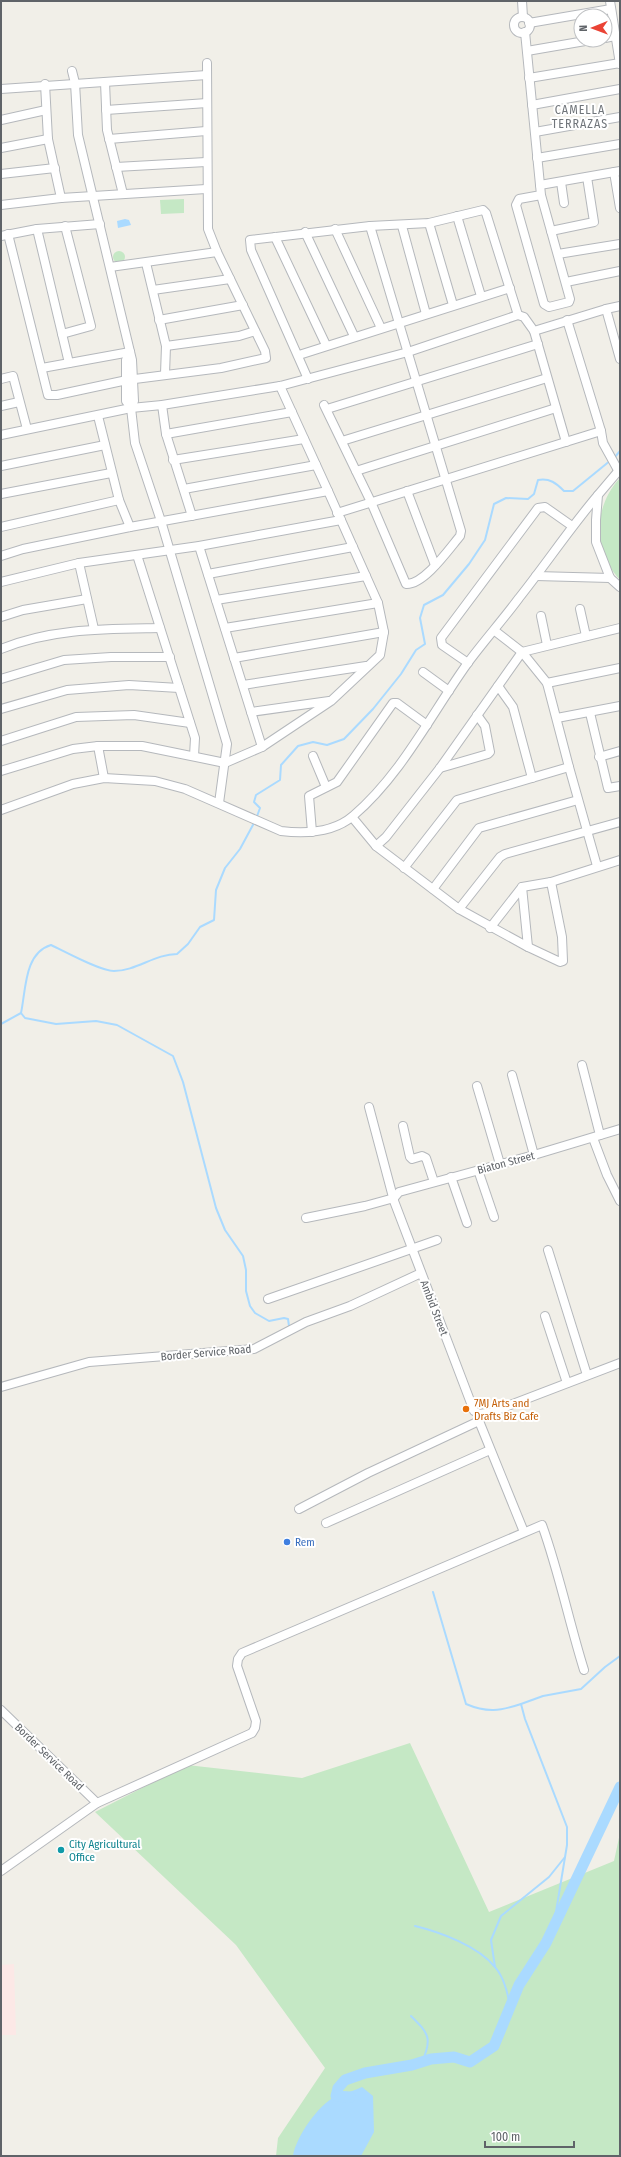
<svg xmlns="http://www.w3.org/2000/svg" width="621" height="2157" font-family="'Fira Sans Condensed',sans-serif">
  <rect width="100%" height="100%" fill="#f1efe8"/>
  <!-- medical -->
  <path fill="#fce8e6" d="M14 1964 16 2035H1V1965Z"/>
  <!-- green -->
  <g fill="#c5e8c5">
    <path d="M184 199V213L161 214 160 200Z"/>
    <circle cx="119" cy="257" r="6"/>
    <path d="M620 478V580C611 570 602 555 600 541 596 520 605 493 620 478Z"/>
    <path d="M410 1743 489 1912 614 1861 620 1833V2156H276L278 2138 325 2068 236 1945 95 1812 187 1765 302 1778Z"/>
  </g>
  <!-- water -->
  <g fill="#aadaff">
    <path d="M125 219 129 220 131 225 118 228 117 221Z"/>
    <path d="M362 2087 373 2096 374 2132 361 2156H293C296 2137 318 2105 336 2096 344 2093 354 2091 362 2087Z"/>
  </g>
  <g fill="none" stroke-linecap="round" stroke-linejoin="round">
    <!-- stream -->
    <g stroke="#aadaff" stroke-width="2">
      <path d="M614 458 620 451"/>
      <path d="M256 819 260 808 254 802 256 795 280 780 281 765 298 746 313 742 327 745 344 739 373 709 401 674 416 650 425 644 420 618 424 605 443 595 469 564 485 540 494 504 506 498 528 499 534 494 538 480C550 478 556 483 564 491H573L611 460"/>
      <path d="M21 1013 25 1018 56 1024 96 1021 117 1025 173 1056 183 1082 216 1208 225 1230 243 1256 246 1270V1291L250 1306 255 1313 269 1321 284 1318 288 1319 289 1326"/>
      <path d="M1 1024 21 1013C26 990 24 953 51 945 66 952 100 971 114 971 136 971 155 954 177 954L188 944 200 927 214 920 216 890 225 868 240 849 254 823"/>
      <path d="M433 1592 466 1704C487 1713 500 1711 521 1704L525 1719 567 1827V1845L553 1930"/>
      <path d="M521 1704 543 1696 581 1689 605 1667 620 1656"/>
      <path d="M415 1926C440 1932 478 1946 495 1967 504 1977 508 1994 510 2007"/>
      <path d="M495 1967 491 1940 501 1916 549 1877 565 1857"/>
      <path d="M411 2016C428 2033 433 2038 422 2062"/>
    </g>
    <!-- river -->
    <path stroke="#aadaff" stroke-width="11" d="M350 2097 336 2096 338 2088 345 2080 365 2073 412 2065 431 2059 454 2057 470 2062 494 2046 519 1985 546 1943 620 1787"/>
    <defs>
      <g id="minor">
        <path d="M522 1 523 17"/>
        <path d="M610 1 620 64"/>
        <circle cx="522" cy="25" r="8"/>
        <path d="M529 23 611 9"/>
        <path d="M525 32 541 195 570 299 569 302 549 307 544 304 516 205 519 199 541 195"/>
        <path d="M605 38 615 36"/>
        <path d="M527 51 591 40"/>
        <path d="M72 71 75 83 78 135 132 360 134 401 131 408"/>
        <path d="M529 78 620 63"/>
        <path d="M105 82 107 130 123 194"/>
        <path d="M45 84 48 139 61 198"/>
        <path d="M1 89 207 75"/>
        <path d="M532 105 620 89"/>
        <path d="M106 110 207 103"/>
        <path d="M1 120 46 110"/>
        <path d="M535 132 620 117"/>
        <path d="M109 139 206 131"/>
        <path d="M1 148 48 139"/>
        <path d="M537 158 620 144"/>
        <path d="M116 167 206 162"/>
        <path d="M614 172 620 208"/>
        <path d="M1 174 55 168"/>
        <path d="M561 182 564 203"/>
        <path d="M540 185 620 171"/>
        <path d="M1 205 61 198 206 189"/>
        <path d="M457 216 481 296"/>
        <path d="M429 223 453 305"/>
        <path d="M402 226 426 314"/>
        <path d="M37 229 69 363"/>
        <path d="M335 229 381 328"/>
        <path d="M551 231 594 222 587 177"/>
        <path d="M305 232 354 336"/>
        <path d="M8 234 48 395H57L127 380 221 368 266 358 265 351 217 252 208 229 207 63"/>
        <path d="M1 236 37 229 100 224"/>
        <path d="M275 237 326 345"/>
        <path d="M558 254 620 244"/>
        <path d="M146 263 166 346 165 374"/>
        <path d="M110 267 217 252"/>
        <path d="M566 282 620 271"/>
        <path d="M153 290 230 279"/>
        <path d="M620 306 606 309 620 359"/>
        <path d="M159 320 243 305"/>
        <path d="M534 331 566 442"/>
        <path d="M62 334 91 326 65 226"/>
        <path d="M166 346 239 336 255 331"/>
        <path d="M130 352 126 360V401L131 408 135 443 161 521 227 744 219 803"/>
        <path d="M299 355 510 288"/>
        <path d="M42 368 130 352"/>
        <path d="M1 379 13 376 27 429"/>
        <path d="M308 379 251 250 250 240 370 226 429 223 483 210 486 213 518 315"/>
        <path d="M162 405 166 434 192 516"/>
        <path d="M324 405 371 502 406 584C424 585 449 549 460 536L461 531 370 226"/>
        <path d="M1 406 19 402"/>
        <path d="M327 409 538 344"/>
        <path d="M98 416 119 500 130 527"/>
        <path d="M601 431 603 443 618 470"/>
        <path d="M166 434 292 412"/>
        <path d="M1 435 131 408 162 405 280 386 408 352 518 315 524 317 534 331 606 309"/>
        <path d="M342 441 547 378"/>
        <path d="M173 460 304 439"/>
        <path d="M1 466 105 445"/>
        <path d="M620 469 598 495 596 520V542L610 578 620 587"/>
        <path d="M356 471 556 408"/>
        <path d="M184 489 316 465"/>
        <path d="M407 491 435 565"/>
        <path d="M1 494 111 473"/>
        <path d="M337 513 601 431 567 320"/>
        <path d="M1 527 119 500"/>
        <path d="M199 546 262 747"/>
        <path d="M137 555 195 738 194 756"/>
        <path d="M1 556 23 549 130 527 328 491 280 386"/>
        <path d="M79 563 94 629"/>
        <path d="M208 574 353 547"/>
        <path d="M536 576 610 578"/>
        <path d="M1 582 79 563 199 546 341 520"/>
        <path d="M216 600 366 576"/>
        <path d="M580 609 586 636"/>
        <path d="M541 616 547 645"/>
        <path d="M1 617 23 610 87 599"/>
        <path d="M225 628 378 603"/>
        <path d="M1 649C51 628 107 629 160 628"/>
        <path d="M234 658 384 632"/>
        <path d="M468 663 442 645 441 638 538 508 545 507 572 526"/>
        <path d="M423 672 449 691"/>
        <path d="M1 679 64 660 111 657H170"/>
        <path d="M547 683 620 668"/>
        <path d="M243 685 366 666"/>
        <path d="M498 686 513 707 532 778"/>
        <path d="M1 709 67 690 129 685 179 688"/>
        <path d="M251 712 329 701"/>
        <path d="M590 713 608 788 620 786"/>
        <path d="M557 718 620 706"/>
        <path d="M1 741 76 717 134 715 190 723"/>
        <path d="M98 746 104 778"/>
        <path d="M313 756 326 787"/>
        <path d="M599 757 620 751"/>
        <path d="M569 767 597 866"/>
        <path d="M440 768 488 754 490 752 485 726 477 715"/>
        <path d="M1 771 73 749 98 746H142L225 763 262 747 331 701 380 655 384 632 378 603 328 491"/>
        <path d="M1 810 73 784 104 778 155 781 185 789 281 831C306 834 333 833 353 816 401 775 430 716 467 664 483 642 502 621 519 598 546 564 570 528 598 495"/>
        <path d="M352 817 376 846 459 909 528 947 522 887"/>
        <path d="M312 832 309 796 337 782 393 703H397L427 725"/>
        <path d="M376 846 386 837 440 768 522 652 620 628"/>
        <path d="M404 868 457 800 569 767 547 683 522 652 495 631"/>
        <path d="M433 889 479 828 578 800"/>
        <path d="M459 909 500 857 505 854 620 822"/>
        <path d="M490 928 522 887 551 882 620 860"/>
        <path d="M528 947 560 962 563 961 562 937 551 882"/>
        <path d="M582 1065 600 1135"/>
        <path d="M512 1075 534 1155"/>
        <path d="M477 1086 500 1164"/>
        <path d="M369 1107 394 1201 474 1411 480 1414"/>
        <path d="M403 1126 410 1157 412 1159 422 1156 426 1158 434 1182"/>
        <path d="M593 1138 607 1175 620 1201"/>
        <path d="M478 1170 494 1217"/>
        <path d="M451 1177 467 1223"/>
        <path d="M394 1198 399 1192 534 1155 620 1129"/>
        <path d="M306 1218 365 1206 394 1198"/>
        <path d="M548 1250 587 1375"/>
        <path d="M268 1299 437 1240"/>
        <path d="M545 1316 567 1383"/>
        <path d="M1 1387 89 1362 254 1349 306 1322 350 1306 421 1273"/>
        <path d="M480 1414 492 1412 620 1363"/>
        <path d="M479 1417V1421L524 1532"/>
        <path d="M299 1509 368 1473 479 1421"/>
        <path d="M326 1523 490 1450"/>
        <path d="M1 1710 97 1803"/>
        <path d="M1 1871 97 1803 252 1733 255 1728 256 1721 237 1666 238 1659 242 1653 542 1525C559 1572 569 1622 584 1670"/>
      </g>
    </defs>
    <!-- minor casing -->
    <use href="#minor" stroke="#b5b8bc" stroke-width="10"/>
    <!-- minor -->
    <use href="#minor" stroke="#fff" stroke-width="8"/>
  </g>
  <!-- markers -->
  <circle fill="#e8710a" stroke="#fff" stroke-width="1.5" cx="466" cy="1409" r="4"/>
  <circle fill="#3f7fe0" stroke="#fff" stroke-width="1.5" cx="287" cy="1542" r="4"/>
  <circle fill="#0f9aa8" stroke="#fff" stroke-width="1.5" cx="61" cy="1850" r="4"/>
  <g text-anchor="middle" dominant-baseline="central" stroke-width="4" stroke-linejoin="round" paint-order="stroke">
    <!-- street labels -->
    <g font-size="11" fill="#5f6368" stroke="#fff">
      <text transform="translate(506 1163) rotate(-15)">Biaton Street</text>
      <text transform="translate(434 1308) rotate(69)">Ambid Street</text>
      <text transform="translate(206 1353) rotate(-5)">Border Service Road</text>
      <text transform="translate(49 1757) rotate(44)">Border Service Road</text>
    </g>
    <!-- food labels -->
    <g font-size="11" fill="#c56008" stroke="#fff" text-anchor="start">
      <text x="474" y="1403">7MJ Arts and<tspan x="474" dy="13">Drafts Biz Cafe</tspan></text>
    </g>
    <!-- shop labels -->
    <g font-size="11" fill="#366cbe" stroke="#fff" text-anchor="start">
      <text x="295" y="1542">Rem</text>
    </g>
    <!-- culture labels -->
    <g font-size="11" fill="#0d838f" stroke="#fff" text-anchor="start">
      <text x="69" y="1844">City Agricultural<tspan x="69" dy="13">Office</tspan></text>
    </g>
    <!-- neighbourhood labels -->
    <g font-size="12" letter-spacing="1" fill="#70757a" stroke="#fff">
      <text x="580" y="110">CAMELLA<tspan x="580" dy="14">TERRAZAS</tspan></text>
    </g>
  </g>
  <!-- border -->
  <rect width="621" height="2157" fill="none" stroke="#5f6368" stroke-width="4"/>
  <!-- north arrow -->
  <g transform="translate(593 28) rotate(269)"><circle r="19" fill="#ffffff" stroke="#bfc1c3"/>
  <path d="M0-3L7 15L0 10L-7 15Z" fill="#ea4335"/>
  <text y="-6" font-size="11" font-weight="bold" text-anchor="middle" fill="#5f6368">N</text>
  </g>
  <!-- scale -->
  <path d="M485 2141v6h89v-6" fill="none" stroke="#5f6368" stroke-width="2"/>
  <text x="491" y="2141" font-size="12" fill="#5f6368" stroke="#ffffff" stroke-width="3" paint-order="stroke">100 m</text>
</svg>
